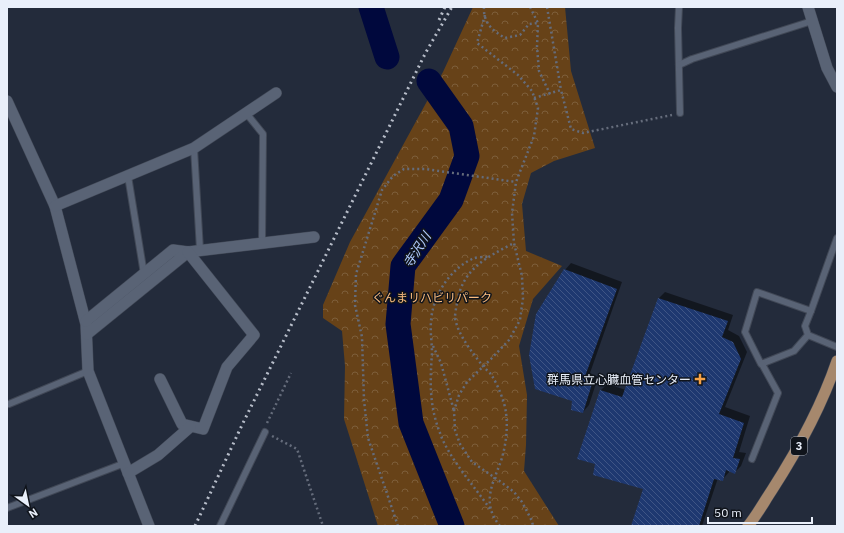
<svg xmlns="http://www.w3.org/2000/svg" width="844" height="533" font-family="'IBM Plex Sans','Noto Sans JP',sans-serif">
  <defs>
    <pattern id="park-crowns" width="20" height="18" patternUnits="userSpaceOnUse"><rect width="20" height="18" fill="#674218"/><path d="M2 6a3 3 0 1 1 6 0M12 15a3 3 0 1 1 6 0" fill="none" stroke="#7d5e3a"/></pattern>
    <pattern id="building-back-hatch" width="6" height="6" patternUnits="userSpaceOnUse"><rect width="6" height="6" fill="#1e3870"/><path d="M-1 5l2 2M0 0l6 6M5-1l2 2" fill="none" stroke="#3f5585"/></pattern>
  </defs>
  <rect width="100%" height="100%" fill="#232b3b"/>
  <!-- park -->
  <path fill="url(#park-crowns)" d="M473 7H565L571 71 595 148 554 161 531 173 522 204 526 251 562 266 533 299 519 346 527 395 526 445 524 471 559 526H378L344 419 345 366 342 331 323 318V305L350 242 443 72Z"/>
  <!-- shadow -->
  <g fill="#0007">
    <path d="M571 263 622 282 590 373 598 377 589 405 583 412 565 270Z"/>
    <path d="M665 292 733 315 728 330 739 336 747 352 725 407 750 416 739 452 746 453 741 466 734 473 730 471 723 479 718 478 702 526H632L645 489 596 463 601 390 607 384 626 390 659 298Z"/>
  </g>
  <g fill="none" stroke-linecap="round" stroke-linejoin="round">
    <!-- river -->
    <g stroke="#00083d" stroke-width="25">
      <path d="M371 7 387 57"/>
      <path d="M429 81 461 126 467 156 451 200 403 266 398 324 411 423 452 526"/>
    </g>
  </g>
  <!-- building -->
  <g fill="url(#building-back-hatch)">
    <path d="M564 269 617 289 584 379 592 384 583 413 571 410 572 401 535 389 529 355 536 314Z"/>
    <path d="M658 298 728 321 722 337 733 342 741 359 719 414 744 423 733 458 740 459 735 474 726 470 723 481 714 479 699 526H631L643 489 593 475 595 464 577 459 600 390 622 397Z"/>
  </g>
  <g fill="none" stroke-linecap="round" stroke-linejoin="round">
    <defs>
      <g id="service">
        <path d="M679 7 678 28 680 113"/>
        <path d="M679 65 692 59 812 21"/>
        <path d="M246 113 263 134 262 243"/>
        <path d="M194 148 200 250"/>
        <path d="M128 176 144 274"/>
        <path d="M811 311 837 238"/>
        <path d="M808 335 794 351 761 364 745 332 757 292 811 311 805 326 808 335 837 347"/>
        <path d="M9 404 88 371"/>
        <path d="M752 459 778 393 762 364"/>
        <path d="M7 508 125 463"/>
        <path d="M220 526 265 432"/>
      </g>
      <g id="minor">
        <path d="M808 7 827 68 837 87"/>
        <path d="M7 101 55 206 86 324 88 371 149 526"/>
        <path d="M55 206 194 148 276 93"/>
        <path d="M86 321 173 250 188 252 314 237"/>
        <path d="M87 334 188 252"/>
        <path d="M160 379 182 424 203 429 227 367 254 335 188 252"/>
        <path d="M128 473 158 455 190 427"/>
      </g>
      <path id="primary" d="M748 526C757 515 764 502 772 490 799 448 821 408 837 361"/>
    </defs>
    <!-- service casing -->
    <use href="#service" stroke="#414856" stroke-width="8"/>
    <!-- minor casing -->
    <use href="#minor" stroke="#414856" stroke-width="12"/>
    <!-- primary casing -->
    <use href="#primary" stroke="#414856" stroke-width="12"/>
    <!-- path -->
    <g stroke="#656c7b" stroke-width="2.5" stroke-dasharray="2 3" stroke-linecap="butt">
      <path d="M484 7C483 23 493 31 505 38L520 35 529 24 538 23"/>
      <path d="M530 7 538 23 537 47 539 71 550 94"/>
      <path d="M547 7 561 90"/>
      <path d="M485 15 477 43 518 75 532 91 538 108 534 136 516 182 512 213 514 243 522 276 523 298 520 320 509 340 491 359 467 382 459 395 454 411 455 430 460 444 472 462 501 482 514 492 522 502 532 521 533 526"/>
      <path d="M534 98 561 90 571 129 583 133 672 115"/>
      <path d="M487 257C483 257 476 257 472 259 449 270 432 297 431 322 430 332 432 343 432 353 430 382 429 405 440 433 448 457 475 487 490 509"/>
      <path d="M433 346 441 363 454 411"/>
      <path d="M267 423 291 373"/>
      <path d="M272 436 297 449 323 526"/>
      <path d="M398 526 368 438 364 400 362 337 355 305 356 274 382 190 393 176 404 169H425L516 182"/>
      <path d="M500 526C480 502 494 482 502 458 506 443 508 429 506 413 505 403 498 385 492 376 490 372 485 369 482 365 472 352 458 335 455 318 455 314 456 308 457 303 462 269 487 257 514 243"/>
    </g>
    <!-- service -->
    <use href="#service" stroke="#596375" stroke-width="6"/>
    <!-- minor -->
    <use href="#minor" stroke="#596375" stroke-width="11"/>
    <!-- primary -->
    <use href="#primary" stroke="#a6886d" stroke-width="11"/>
    <!-- rail -->
    <g stroke="#b7bdc9" stroke-width="3" stroke-dasharray="2 4" stroke-linecap="butt">
      <path d="M439 20 445 7"/>
      <path d="M195 526 242 425 426 52 452 7"/>
    </g>
  </g>
  <!-- markers -->
  <path fill="#f6a247" stroke="#10141b" stroke-width="1.5" d="M698 373h4v4h4v4h-4v4h-4v-4h-4v-4h4z"/>
  <g text-anchor="middle" dominant-baseline="central" stroke-width="3" stroke-linejoin="round" paint-order="stroke">
    <!-- shield labels -->
    <rect fill="#10141b" stroke="#a8adb7" stroke-width="1" x="791" y="437" width="16" height="18" rx="3"/>
    <g font-size="11" font-weight="bold" fill="#e9effa">
      <text x="799" y="446">3</text>
    </g>
    <!-- park labels -->
    <g font-size="12" fill="#fbbd80" stroke="#10141b">
      <text x="432" y="297">ぐんまリハビリパーク</text>
    </g>
    <!-- poi labels -->
    <g font-size="12" fill="#e9effa" stroke="#10141b" text-anchor="end">
      <text x="691" y="379">群馬県立心臓血管センター</text>
    </g>
    <!-- water labels -->
    <g font-size="13" font-style="italic" fill="#aec8fc" stroke="#10141b">
      <text transform="translate(417 250) rotate(-57)">寺沢川</text>
    </g>
  </g>
  <!-- border -->
  <rect width="844" height="533" fill="none" stroke="#e9effa" stroke-width="16"/>
  <!-- north arrow -->
  <g transform="translate(28 505) rotate(147)" stroke="#10141b" stroke-width="3" paint-order="stroke">
  <path d="M0-3L7 15L0 10L-7 15Z" fill="#e9effa"/>
  <text y="-6" font-size="11" font-weight="bold" text-anchor="middle" fill="#e9effa">N</text>
  </g>
  <!-- scale -->
  <path d="M708 517v6h104v-6" fill="none" stroke="#e9effa" stroke-width="2"/>
  <text x="714" y="517" font-size="12" fill="#e9effa" stroke="#10141b" stroke-width="3" paint-order="stroke">50 m</text>
</svg>
